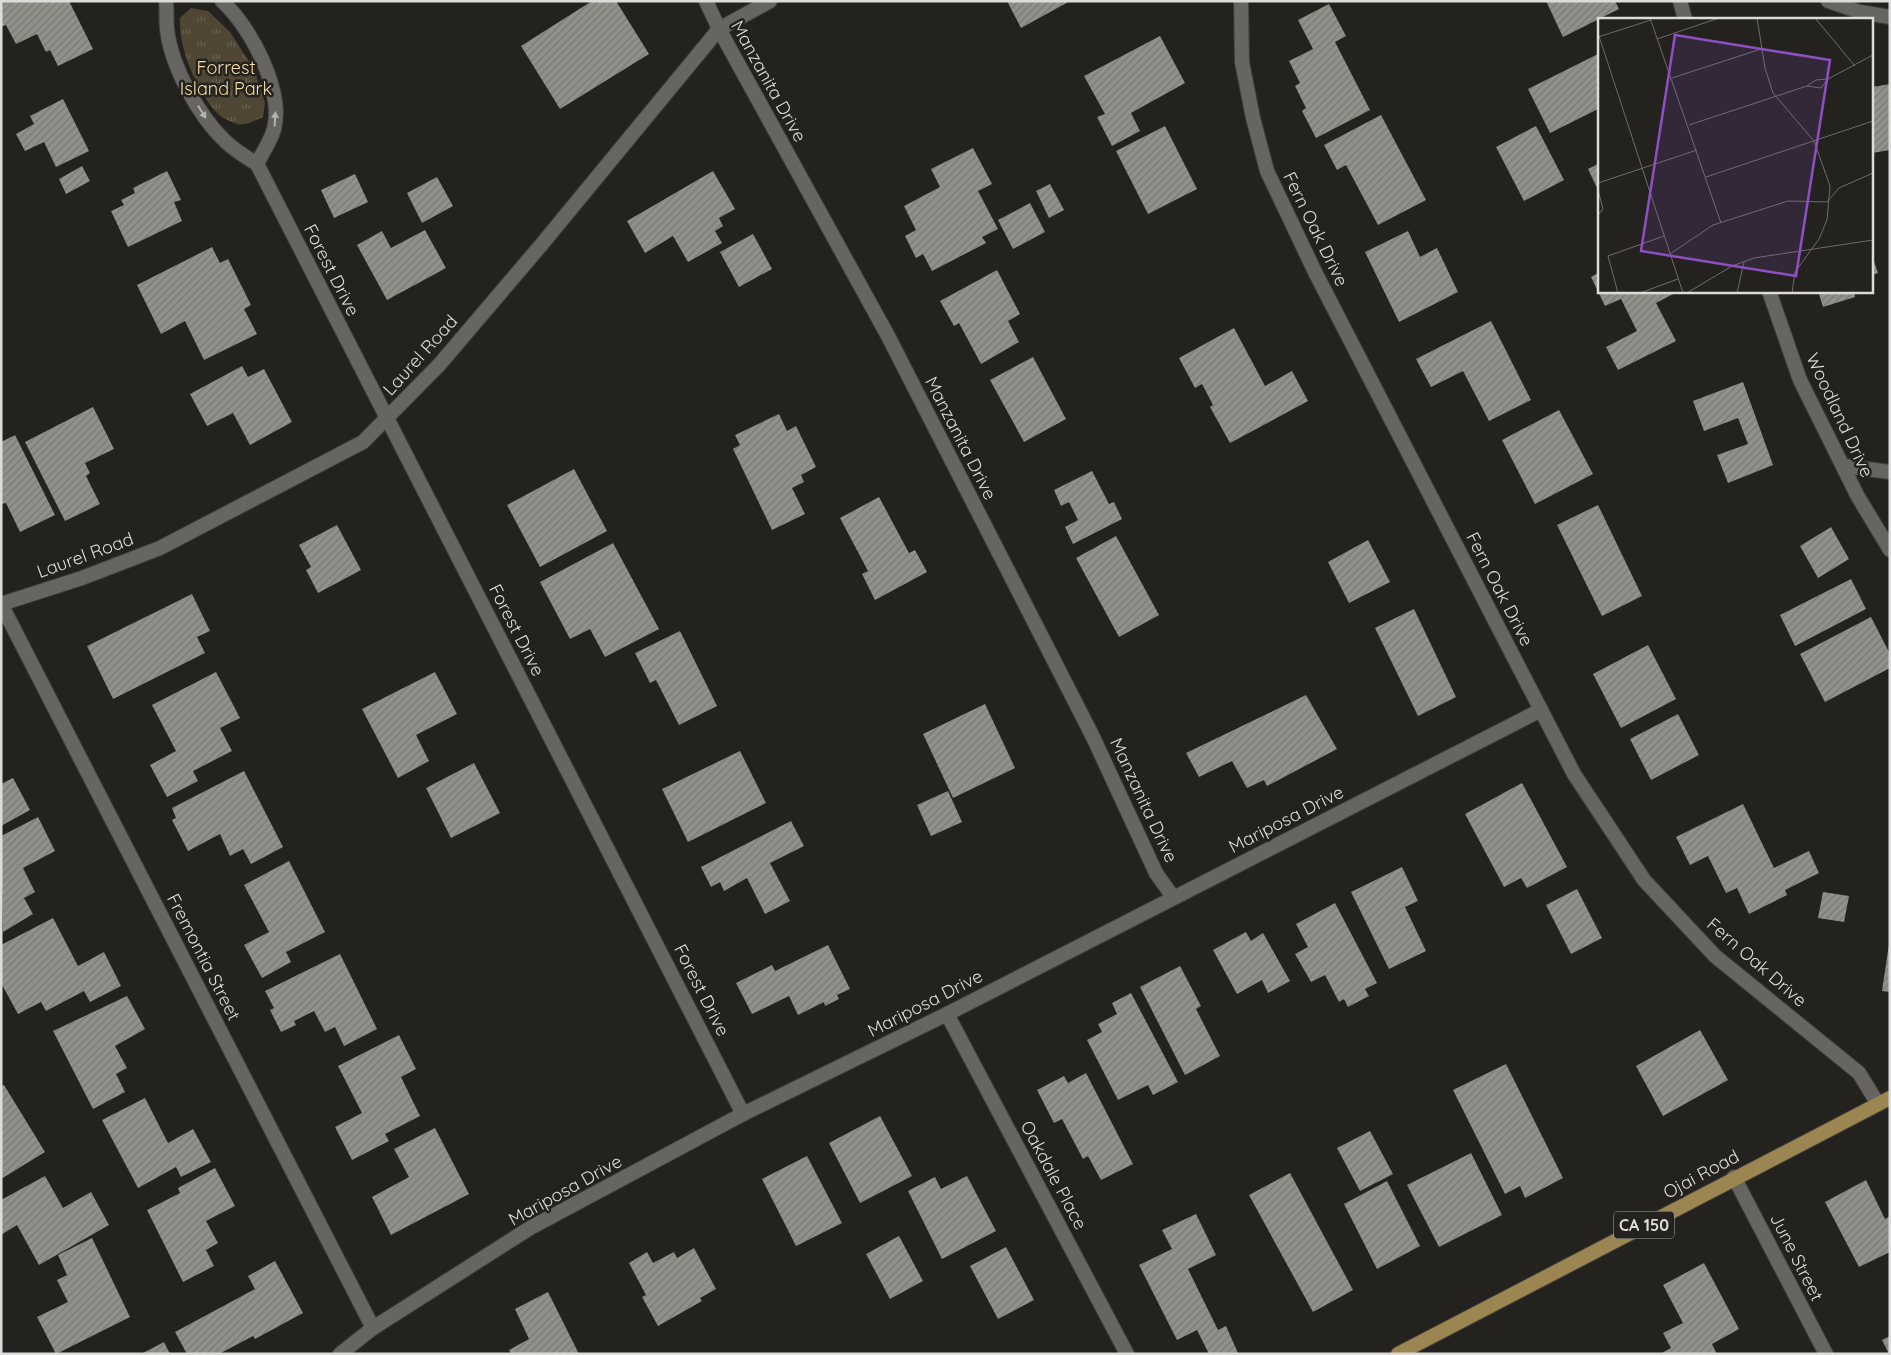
<svg xmlns="http://www.w3.org/2000/svg" width="1891" height="1355" font-family="Quicksand,sans-serif">
  <defs>
    <pattern id="park-tufts" width="24" height="20" patternUnits="userSpaceOnUse" patternTransform="scale(1.25)"><rect width="24" height="20" fill="#4f4734"/><path d="M3 7l-1-3M5 7V3M7 7l1-3M15 17l-1-3M17 17v-4M19 17l1-3" fill="none" stroke="#686151"/></pattern>
    <pattern id="building-hatch" width="6" height="6" patternUnits="userSpaceOnUse" patternTransform="scale(1.25)"><rect width="6" height="6" fill="#91908b"/><path d="M-1 1l2-2M0 6l6-6M5 7l2-2" fill="none" stroke="#797975"/></pattern>
  </defs>
  <rect width="100%" height="100%" fill="#24221f"/>
  <!-- park -->
  <path fill="url(#park-tufts)" d="M191 8 208 11 230 32 254 69 265 103 263 117C256 120 245 126 237 124 232 122 221 118 217 113 197 92 178 47 180 18Z"/>
  <!-- building -->
  <g fill="url(#building-hatch)">
    <path d="M1 1H69L93 49 58 66 50 50 46 52 37 34 16 44 6 25 1 27Z"/>
    <path d="M592 1H616L649 54 560 109 521 46Z"/>
    <path d="M1007 1H1070L1021 28Z"/>
    <path d="M1546 1H1615L1619 9 1563 37Z"/>
    <path d="M1329 4 1346 36 1335 42 1370 110 1316 138 1302 111 1306 108 1295 86 1300 83 1289 61 1313 49 1298 20Z"/>
    <path d="M1160 36 1185 83 1131 113 1140 131 1112 146 1097 117 1105 114 1084 76Z"/>
    <path d="M1600 53V108L1550 133 1528 89Z"/>
    <path d="M1890 84V150L1872 153V87Z"/>
    <path d="M63 99 89 151 56 167 44 142 25 151 16 134 34 124 30 116Z"/>
    <path d="M1381 115 1426 200 1378 225 1346 165 1337 170 1324 145Z"/>
    <path d="M1165 126 1197 189 1148 214 1116 151Z"/>
    <path d="M1536 126 1564 180 1524 201 1496 147Z"/>
    <path d="M973 148 992 184 978 191 998 229 982 237 986 243 932 271 923 254 916 258 905 236 916 230 904 206 940 187 931 169Z"/>
    <path d="M1600 163V194L1588 169Z"/>
    <path d="M82 166 90 181 66 194 59 179Z"/>
    <path d="M167 171 181 200 174 202 182 221 128 247 111 211 124 205 121 200 135 193 133 188Z"/>
    <path d="M713 171 735 209 719 218 723 226 715 231 722 243 688 262 673 236 645 253 627 221Z"/>
    <path d="M355 174 368 202 334 218 321 190Z"/>
    <path d="M437 177 453 206 422 223 407 193Z"/>
    <path d="M1050 184 1064 210 1049 218 1036 191Z"/>
    <path d="M1030 203 1045 232 1013 249 998 220Z"/>
    <path d="M425 230 446 268 387 300 357 245 382 231 391 248Z"/>
    <path d="M1408 231 1420 257 1437 248 1458 292 1399 322 1365 252Z"/>
    <path d="M753 234 772 269 739 287 720 252Z"/>
    <path d="M212 247 220 263 228 259 251 305 244 309 257 334 204 360 185 321 161 334 137 285Z"/>
    <path d="M1872 256 1878 273 1872 275Z"/>
    <path d="M997 270 1020 314 1008 321 1019 342 981 364 959 323 954 326 940 301Z"/>
    <path d="M1600 272V291H1679L1656 303 1676 341 1618 370 1606 347 1637 331 1621 299 1605 306 1591 277Z"/>
    <path d="M1818 291H1854L1855 297 1823 307Z"/>
    <path d="M1491 321 1531 400 1489 421 1463 371 1431 387 1416 359Z"/>
    <path d="M1234 328 1265 386 1292 371 1308 401 1230 443 1210 407 1213 405 1202 384 1195 388 1179 358Z"/>
    <path d="M1033 357 1066 419 1024 442 990 380Z"/>
    <path d="M242 366 248 377 264 369 292 422 250 445 233 413 207 426 190 394Z"/>
    <path d="M1743 382 1773 465 1728 483 1717 455 1748 444 1738 418 1704 431 1693 401Z"/>
    <path d="M93 407 114 449 85 463 90 473 86 476 100 504 65 521 25 442Z"/>
    <path d="M1559 410 1593 474 1535 504 1502 440Z"/>
    <path d="M779 414 787 431 796 426 816 467 801 475 804 482 792 488 805 514 772 530 733 449 740 445 735 435Z"/>
    <path d="M15 435 55 515 20 532 6 503 1 504V442Z"/>
    <path d="M574 469 607 531 540 567 507 505Z"/>
    <path d="M1092 471 1109 504 1114 502 1122 519 1073 544 1065 527 1078 520 1069 502 1061 506 1054 490Z"/>
    <path d="M879 497 909 553 915 550 927 572 875 600 862 574 868 571 840 518Z"/>
    <path d="M1598 505 1642 596 1602 616 1557 525Z"/>
    <path d="M337 525 361 570 318 593 306 570 311 567 299 545Z"/>
    <path d="M1831 527 1849 559 1818 578 1800 546Z"/>
    <path d="M1116 536 1159 615 1119 637 1076 558Z"/>
    <path d="M1368 540 1390 582 1349 603 1328 562Z"/>
    <path d="M613 543 659 629 605 657 590 629 570 639 540 582Z"/>
    <path d="M1851 579 1866 609 1795 646 1780 615Z"/>
    <path d="M192 594 210 631 197 637 205 653 113 699 87 646Z"/>
    <path d="M1414 609 1456 697 1418 716 1375 628Z"/>
    <path d="M1871 617 1890 654V668L1825 702 1800 654Z"/>
    <path d="M680 631 717 706 679 725 656 680 650 683 635 653Z"/>
    <path d="M1648 645 1676 699 1621 728 1593 674Z"/>
    <path d="M216 672 240 718 220 728 232 751 193 771 198 781 167 797 150 765 176 751 152 705Z"/>
    <path d="M435 672 457 714 416 735 429 761 398 778 362 709Z"/>
    <path d="M1306 695 1337 749 1267 786 1264 780 1247 788 1232 761 1199 777 1186 753Z"/>
    <path d="M985 704 1015 768 953 798 923 734Z"/>
    <path d="M1678 714 1699 755 1651 780 1630 739Z"/>
    <path d="M740 751 766 803 688 842 662 789Z"/>
    <path d="M474 763 500 813 451 838 426 788Z"/>
    <path d="M244 771 283 847 251 864 243 849 230 856 220 834 188 851 172 820 176 818 172 808Z"/>
    <path d="M13 778 30 810 1 826V784Z"/>
    <path d="M1522 783 1567 867 1527 888 1521 878 1504 887 1465 814Z"/>
    <path d="M948 791 962 822 931 836 917 805Z"/>
    <path d="M1743 804 1774 868 1809 851 1819 873 1785 890 1787 895 1749 914 1737 888 1726 893 1708 856 1690 865 1676 837Z"/>
    <path d="M38 817 55 851 23 868 35 892 24 898 33 914 3 932 1 836Z"/>
    <path d="M791 821 804 846 770 863 790 901 765 914 747 878 724 891 720 882 711 887 701 867Z"/>
    <path d="M289 861 325 932 286 952 291 962 262 978 244 945 269 932 244 885Z"/>
    <path d="M1402 867 1418 901 1405 907 1426 951 1389 969 1351 892Z"/>
    <path d="M1577 889 1602 938 1571 954 1546 905Z"/>
    <path d="M1823 892 1849 896 1844 922 1818 918Z"/>
    <path d="M1335 903 1377 983 1365 989 1369 996 1348 1007 1344 999 1339 1002 1325 975 1311 982 1295 954 1308 947 1296 924Z"/>
    <path d="M53 918 78 966 104 952 121 986 90 1002 84 991 46 1011 41 1002 18 1014 1 983V945Z"/>
    <path d="M1246 932 1251 941 1263 933 1290 981 1268 993 1262 980 1237 994 1213 950Z"/>
    <path d="M1889 944H1890V992L1882 991Z"/>
    <path d="M828 945 850 989 837 995 839 999 825 1006 824 1002 798 1015 789 996 752 1014 736 983 772 965 775 971Z"/>
    <path d="M340 954 377 1029 344 1046 335 1027 325 1032 314 1011 294 1021 296 1025 281 1032 270 1010 274 1008 265 991Z"/>
    <path d="M1180 966 1201 1006 1196 1009 1220 1056 1185 1075 1140 987Z"/>
    <path d="M1131 993 1178 1082 1153 1095 1148 1085 1118 1100 1087 1040 1102 1032 1098 1024 1117 1014 1112 1003Z"/>
    <path d="M127 996 145 1029 115 1046 127 1068 116 1074 125 1092 93 1109 53 1031Z"/>
    <path d="M1700 1030 1728 1080 1663 1116 1636 1066Z"/>
    <path d="M399 1035 416 1069 401 1077 420 1116 385 1134 389 1141 352 1160 335 1127 362 1113 338 1066Z"/>
    <path d="M1506 1064 1563 1178 1525 1198 1520 1186 1505 1194 1453 1090Z"/>
    <path d="M1086 1073 1133 1164 1101 1180 1088 1156 1083 1159 1062 1119 1054 1123 1037 1090 1064 1076 1068 1083Z"/>
    <path d="M4 1085 45 1152 1 1179V1086Z"/>
    <path d="M145 1098 168 1143 193 1129 211 1162 181 1177 176 1167 138 1188 102 1120Z"/>
    <path d="M880 1116 912 1176 860 1203 829 1143Z"/>
    <path d="M435 1128 469 1194 391 1235 372 1197 409 1177 394 1149Z"/>
    <path d="M1370 1131 1393 1174 1360 1191 1337 1148Z"/>
    <path d="M1471 1153 1502 1215 1439 1247 1407 1185Z"/>
    <path d="M807 1156 842 1223 796 1246 762 1179Z"/>
    <path d="M215 1168 235 1206 206 1221 218 1243 206 1250 214 1266 183 1282 147 1210 180 1193 178 1188Z"/>
    <path d="M1290 1173 1353 1290 1313 1312 1249 1195Z"/>
    <path d="M45 1176 63 1208 91 1192 109 1225 39 1265 17 1225 1 1235V1200Z"/>
    <path d="M967 1176 996 1231 942 1259 908 1191 935 1177 941 1189Z"/>
    <path d="M1866 1180 1885 1219 1890 1216V1252L1859 1267 1825 1202Z"/>
    <path d="M1387 1181 1420 1246 1377 1269 1344 1204Z"/>
    <path d="M1196 1214 1216 1255 1188 1269 1218 1330 1226 1326 1238 1353 1237 1354H1209L1197 1330 1177 1340 1139 1265 1172 1249 1162 1230Z"/>
    <path d="M899 1236 923 1281 890 1299 866 1254Z"/>
    <path d="M92 1238 130 1317 56 1354 37 1317 68 1302 57 1280 67 1275 58 1255Z"/>
    <path d="M1006 1247 1034 1300 998 1319 970 1266Z"/>
    <path d="M694 1248 716 1289 700 1298 702 1301 658 1326 642 1297 646 1295 629 1263 647 1252 653 1263 674 1252 677 1258Z"/>
    <path d="M275 1261 303 1313 255 1339 253 1336 219 1354H187L175 1332 255 1289 248 1276Z"/>
    <path d="M1704 1263 1739 1329 1712 1344 1717 1354H1660L1671 1348 1663 1333 1683 1323 1663 1285Z"/>
    <path d="M548 1292 579 1354H511L509 1350 529 1339 515 1309Z"/>
    <path d="M1890 1336V1354H1889L1882 1340Z"/>
    <path d="M164 1342 170 1354H141Z"/>
  </g>
  <g fill="none" stroke-linecap="round" stroke-linejoin="round">
    <defs>
      <g id="minor">
        <path d="M166 1C167 10 166 20 167 29 171 66 198 115 225 141 234 150 246 157 257 164L743 1114"/>
        <path d="M222 1C250 26 284 90 274 129 271 141 262 153 257 164"/>
        <path d="M706 1 719 29 888 336 1093 737 1156 873 1173 897"/>
        <path d="M1241 1 1242 62 1253 118 1267 171 1315 272 1574 774 1644 880 1715 956 1859 1073 1878 1104"/>
        <path d="M1680 1 1685 19"/>
        <path d="M1828 1 1860 12 1890 17"/>
        <path d="M1769 291 1800 380 1857 495 1890 550"/>
        <path d="M1844 466 1890 472"/>
        <path d="M1 604 82 578 160 548 363 442 439 365 542 244 719 29 770 1"/>
        <path d="M1 604 373 1328"/>
        <path d="M947 1014 1127 1354"/>
        <path d="M1734 1177 1826 1354"/>
        <path d="M340 1354 373 1328 530 1228 743 1114 947 1014 1541 710"/>
      </g>
      <path id="primary" d="M1398 1354 1890 1098"/>
    </defs>
    <!-- minor casing -->
    <use href="#minor" stroke="#3f3e3b" stroke-width="16"/>
    <!-- primary casing -->
    <use href="#primary" stroke="#3f3e3b" stroke-width="16"/>
    <!-- minor -->
    <use href="#minor" stroke="#676561" stroke-width="14"/>
    <!-- primary -->
    <use href="#primary" stroke="#9b8550" stroke-width="14"/>
  </g>
  <!-- one-way arrows -->
  <defs><path id="oneway-solid" d="M-6-.8H1V-3.2L6.5 0L1 3.2V.8H-6Z" transform="scale(1.25)"/></defs>
  <g fill="#b4b2b0">
    <use href="#oneway-solid" transform="translate(202 112) rotate(58)"/>
    <use href="#oneway-solid" transform="translate(275 119) rotate(-87)"/>
  </g>
  <g text-anchor="middle" dominant-baseline="central" stroke-width="5" stroke-linejoin="round" paint-order="stroke">
    <!-- shield labels -->
    <rect fill="#24221f" stroke="#a6a4a2" stroke-width="1" x="1614" y="1211.5" width="60" height="27" rx="4"/>
    <g font-size="16" font-weight="bold" fill="#dddcda">
      <text x="1644" y="1225">CA 150</text>
    </g>
    <!-- park labels -->
    <g font-size="18" fill="#f5dda4" stroke="#24221f">
      <text x="226" y="67">Forrest<tspan x="226" dy="21">Island Park</tspan></text>
    </g>
    <!-- street labels -->
    <g font-size="18" fill="#dddcda" stroke="#24221f">
      <text transform="translate(769 81) rotate(61)">Manzanita Drive</text>
      <text transform="translate(1316 229) rotate(64)">Fern Oak Drive</text>
      <text transform="translate(332 270) rotate(63)">Forest Drive</text>
      <text transform="translate(420 355) rotate(-48)">Laurel Road</text>
      <text transform="translate(1840 415) rotate(65)">Woodland Drive</text>
      <text transform="translate(961 438) rotate(63)">Manzanita Drive</text>
      <text transform="translate(85 555) rotate(-20)">Laurel Road</text>
      <text transform="translate(1500 589) rotate(63)">Fern Oak Drive</text>
      <text transform="translate(517 630) rotate(63)">Forest Drive</text>
      <text transform="translate(1144 800) rotate(65)">Manzanita Drive</text>
      <text transform="translate(1286 819) rotate(-27)">Mariposa Drive</text>
      <text transform="translate(204 957) rotate(63)">Fremontia Street</text>
      <text transform="translate(1757 962) rotate(41)">Fern Oak Drive</text>
      <text transform="translate(702 990) rotate(63)">Forest Drive</text>
      <text transform="translate(925 1003) rotate(-27)">Mariposa Drive</text>
      <text transform="translate(1701 1174) rotate(-28)">Ojai Road</text>
      <text transform="translate(1054 1175) rotate(62)">Oakdale Place</text>
      <text transform="translate(565 1190) rotate(-29)">Mariposa Drive</text>
      <text transform="translate(1797 1257) rotate(63)">June Street</text>
    </g>
  </g>
  <!-- overview -->
  <g transform="translate(1598 18)">
    <rect width="275" height="275" fill="#24221f"/>
    <path fill="none" stroke="#6e6c6a" stroke-width="1" d="M52 0 123 205M159 0 167 50 175 75 216 123 232 168 229 202 221 221 197 254 194 275M217 0 257 48M0 15 85 275M0 19 53 2M59 21 121 0M74 60 163 31M209 68 223 70 230 61M91 107 209 68 218 62 230 61 275 37M108 159 275 103M0 165 99 132M0 172 5 191 0 197M72 236 115 207 190 183 229 184 241 170 275 155M20 275 10 238 66 218M42 275 80 261M89 275 134 248 156 240 275 222M139 275 146 244"/>
    <path fill="#8f4fc4" fill-opacity="0.15" stroke="#8f4fc4" stroke-width="2.5" d="M77 17 232 42 198 258 43 233Z"/>
    <rect width="275" height="275" fill="none" stroke="#dddcda" stroke-width="2.5"/>
  </g>
  <!-- border -->
  <rect width="1891" height="1355" fill="none" stroke="#dddcda" stroke-width="5"/>
</svg>
